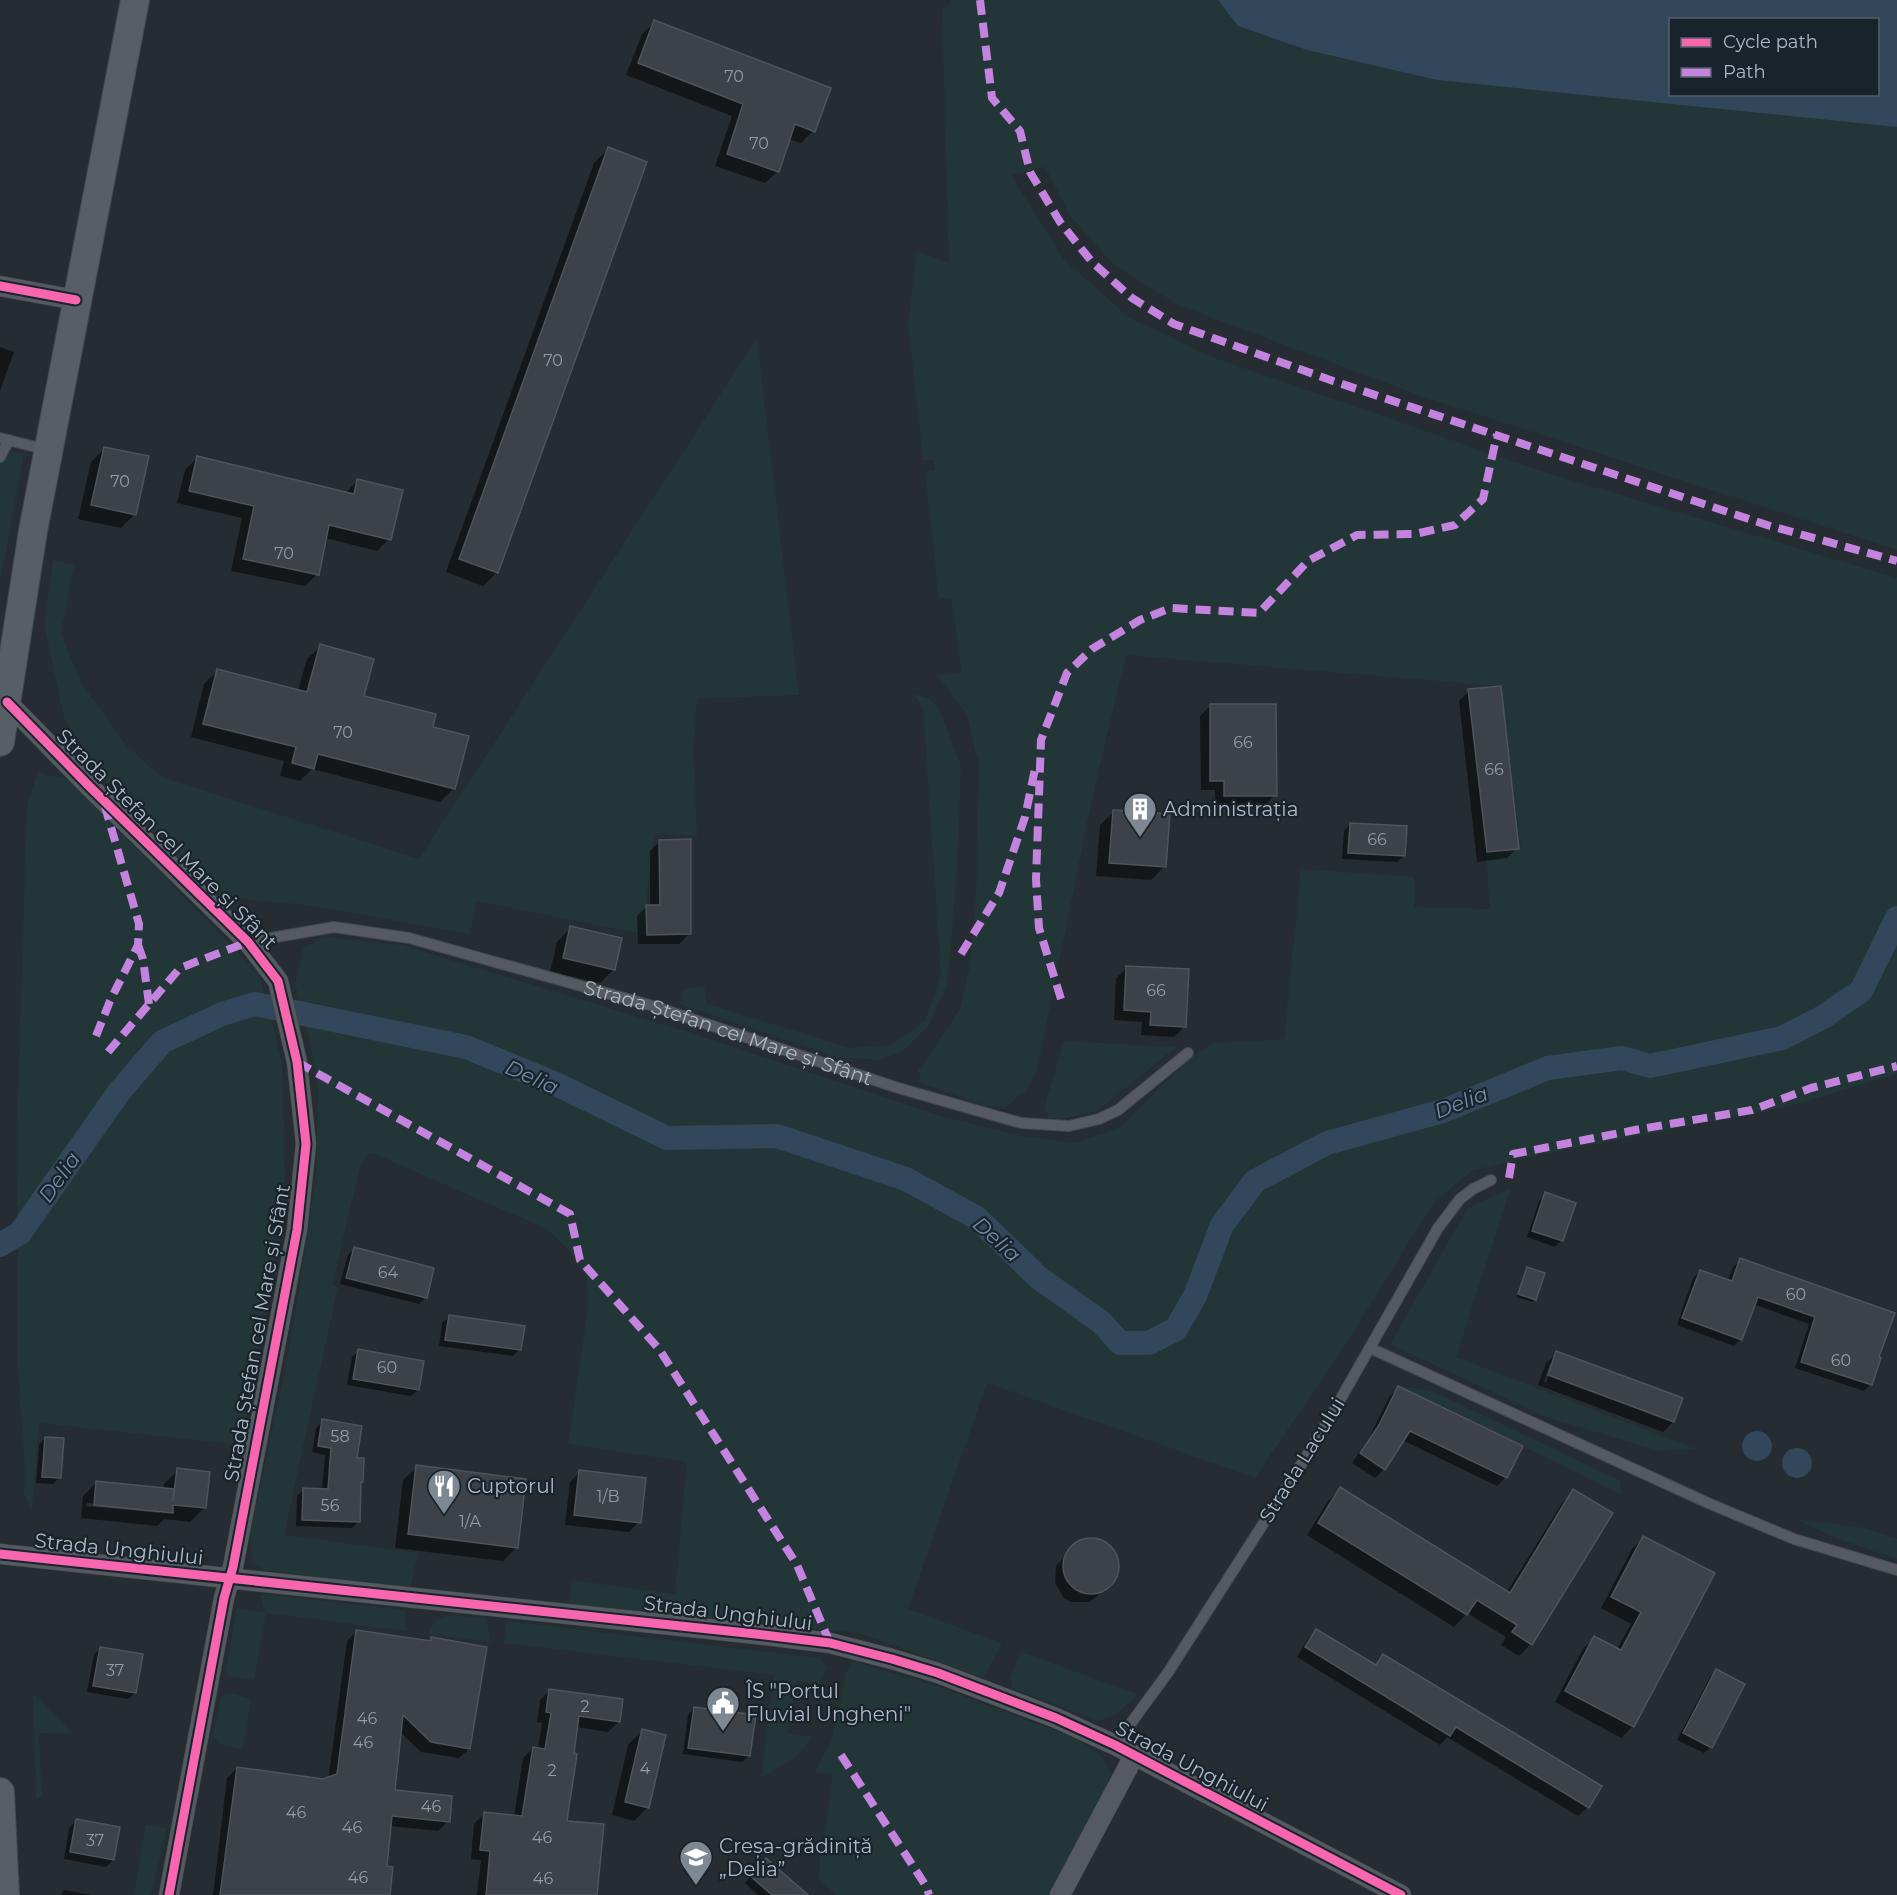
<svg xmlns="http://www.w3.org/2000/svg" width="1897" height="1895" font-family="Montserrat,sans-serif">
  <rect width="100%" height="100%" fill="#252c32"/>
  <!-- green -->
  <g fill="#223637">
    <path d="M950 0H1218L1238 26 1307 50 1437 80 1897 127V550L1421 396 1178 305 1113 264 1071 217 1045 167 1011 175 1064 260 1130 318 1212 357 1541 471 1897 578V1074L1787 1107 1519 1159 1472 1171 1434 1202 1349 1339 1255 1478 987 1383 908 1609 1002 1643 984 1678 860 1633 569 1606 572 1580 675 1594 687 1462 568 1444 588 1308 587 1278 568 1249 547 1229 370 1152 360 1166 332 1286 338 1287 284 1535 418 1553 410 1589 264 1570 252 1562 250 1534 291 1341 316 1177 318 1090 310 1041 295 984 303 949 324 937 402 945 681 1030 938 1115 1017 1135 1076 1143 1120 1127 1194 1055 1214 1043 1284 1039 1301 869 1414 877V907L1490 909 1486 853 1521 849 1500 686 1126 655 1090 808 1037 1071 1026 1091 1005 1107 986 1106 921 1083 918 1069 927 1059 960 1008 970 964 976 893 979 766 967 714 937 675 962 673 951 598 939 599 925 471 935 470 934 460H923L908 324 917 251 949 263 942 10 950 5Z"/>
    <path d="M757 338 799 695 697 699 693 748 697 836 654 833 646 905 647 935 476 901 470 934 306 905 217 897 201 883 105 783 64 717 44 625 53 560 74 565 61 634 82 684 126 745 161 777 419 859Z"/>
    <path d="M0 448 24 454 0 582Z"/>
    <path d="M912 693 929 698 939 709 961 766 956 886 947 985 929 1025 902 1052 878 1060 837 1057 680 1004 683 990 705 986 706 1003 849 1048 890 1045 926 1020 941 973 923 708Z"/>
    <path d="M38 772 69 780 259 974 282 1062 285 1178 242 1445 39 1423 32 1512 24 1494 25 1471 18 1368 17 1130 27 803Z"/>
    <path d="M1064 1041 1176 1047 1097 1111 1067 1118H1049L1044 1108Z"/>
    <path d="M1511 1188 1456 1357 1696 1449 1659 1451 1546 1417 1390 1344 1468 1208Z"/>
    <path d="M1398 1386 1430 1390 1619 1480 1622 1495Z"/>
    <path d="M1795 1519 1865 1528 1897 1539V1559L1838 1539Z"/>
    <path d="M260 1594 405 1610 406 1631 266 1613 254 1680 229 1676 225 1672 237 1608 265 1613Z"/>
    <path d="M451 1615 487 1619 491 1642 428 1634 434 1621Z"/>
    <path d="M507 1621 820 1658 828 1668 820 1684 797 1681 788 1733 812 1737 797 1756 761 1778 774 1675 503 1643Z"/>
    <path d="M1021 1652 1138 1694 1117 1714 1099 1721 1012 1688 1010 1677Z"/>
    <path d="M853 1661 939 1687 1077 1739 1100 1755 1110 1772 1109 1780 1049 1895H835L818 1877 833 1774 814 1773 832 1740 846 1672Z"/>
    <path d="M33 1693 73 1734 39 1733 42 1797 36 1798Z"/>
    <path d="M229 1693 251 1699 243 1750 218 1744 213 1735 221 1696Z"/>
    <path d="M146 1824 167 1828 151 1895H134Z"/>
  </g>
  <!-- water -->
  <g fill="#32475b" fill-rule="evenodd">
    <path d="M1218 0H1897V127L1437 80 1307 50 1238 26ZM1670 20H1878V94H1670Z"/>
    <circle cx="1757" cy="1446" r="15"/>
    <circle cx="1797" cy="1463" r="15"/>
  </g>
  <!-- shadow -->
  <g fill="#0007" fill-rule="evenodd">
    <path d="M655 22 813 131 801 143 789 139 778 171 765 183 715 166 732 116 626 75 642 34Z"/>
    <path d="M608 149 497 572 483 586 446 572 594 163Z"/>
    <path d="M0 347 14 352 0 391Z"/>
    <path d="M105 448 135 514 121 528 78 519 91 462Z"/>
    <path d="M197 458 345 493 358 480 389 539 377 551 325 538 317 574 305 586 231 571 242 518 177 503 185 470Z"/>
    <path d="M321 646 362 697 431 728 454 788 440 802 312 769 300 781 280 776 284 761 191 737 204 684 218 670 298 691 307 659Z"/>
    <path d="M1469 691 1517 848 1507 858 1477 862 1459 701Z"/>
    <path d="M1211 705 1275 795 1265 805 1215 806V790H1201L1200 716Z"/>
    <path d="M1114 812 1164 867 1151 880 1096 876 1100 825Z"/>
    <path d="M1350 824 1404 856 1397 862 1342 859 1344 831Z"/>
    <path d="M660 841 689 934 679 944H638L637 916 647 906H650V851Z"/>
    <path d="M571 928 614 969 600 983 550 972 557 942Z"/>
    <path d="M1127 968 1184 1027 1174 1037 1141 1035 1142 1022 1114 1020 1116 978Z"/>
    <path d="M1546 1194 1562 1240 1555 1247 1527 1237 1539 1201Z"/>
    <path d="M354 1249 426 1297 419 1304 340 1284 348 1255Z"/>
    <path d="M1740 1260 1878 1358 1871 1384 1864 1391 1795 1368 1809 1324 1753 1304 1741 1339 1734 1346 1677 1325 1693 1278 1700 1271 1728 1281 1733 1267Z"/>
    <path d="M1528 1269 1535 1299 1532 1302 1516 1297 1525 1272Z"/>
    <path d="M449 1317 520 1349 513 1356 439 1346 442 1323Z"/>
    <path d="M359 1351 418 1390 411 1396 347 1385 352 1357Z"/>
    <path d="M1557 1353 1673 1422 1663 1432 1538 1385 1546 1363ZM1550 1363H1553L1546 1383 1544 1382Z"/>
    <path d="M1399 1387 1506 1477 1497 1486 1402 1440 1384 1469 1375 1478 1352 1463 1370 1436 1389 1397Z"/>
    <path d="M323 1421 355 1459 362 1481 360 1484 359 1521 352 1528 296 1526 297 1496 303 1490H322L325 1455 312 1452 316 1428Z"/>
    <path d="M45 1438 59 1478 53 1484 36 1483 39 1445Z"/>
    <path d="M417 1467 517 1547 503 1561 395 1548 403 1480Z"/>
    <path d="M178 1470 204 1508 190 1522 164 1519 157 1526 81 1518 83 1496 97 1482 163 1489 164 1484ZM87 1503 160 1510V1513L86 1506Z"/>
    <path d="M580 1472 639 1522 629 1532 565 1525 570 1482Z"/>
    <path d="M1340 1489 1507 1592 1562 1503 1574 1491 1531 1644 1519 1656 1501 1645 1506 1637 1467 1613 1454 1627 1307 1535 1328 1501Z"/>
    <path d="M1643 1538 1713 1574 1633 1726 1621 1738 1555 1702 1583 1649 1595 1637 1617 1649 1631 1624 1601 1608 1632 1549Z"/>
    <path d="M1087 1540 1104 1542 1111 1548 1118 1563 1113 1580 1096 1597 1089 1602H1071L1064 1598 1055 1583 1056 1566 1072 1548Z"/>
    <path d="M357 1631 429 1642 432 1639 469 1749 459 1758 421 1752 400 1732 393 1791 448 1821 438 1831 390 1826 385 1867 388 1895H213L227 1778 237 1768 328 1781 347 1641Z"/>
    <path d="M1316 1631 1374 1666 1383 1656 1588 1807 1578 1816 1447 1737 1440 1745 1297 1657 1307 1640Z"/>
    <path d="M100 1648 135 1693 128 1699 87 1692 94 1655Z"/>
    <path d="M1716 1671 1711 1747 1704 1753 1677 1740 1710 1677Z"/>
    <path d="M550 1690 618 1722 608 1732 576 1727 565 1822 595 1895H477L481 1860 471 1859 474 1824 484 1814 514 1817 523 1758 533 1748 538 1749 542 1723 537 1722 540 1700Z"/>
    <path d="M694 1708 749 1756 742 1762 683 1754 688 1715Z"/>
    <path d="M642 1731 648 1807 634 1821 612 1815 628 1745Z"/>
    <path d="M76 1821 113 1860 106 1867 64 1859 69 1828Z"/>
    <path d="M760 1866 806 1895H758L745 1883Z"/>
    <path d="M64 1890 92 1895H61Z"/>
  </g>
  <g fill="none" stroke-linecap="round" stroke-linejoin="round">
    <!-- canal -->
    <path stroke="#32475b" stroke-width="24" d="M0 1245 20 1233 119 1092 162 1042 222 1014 255 1004 466 1047 556 1084 667 1138 777 1136 906 1179 977 1218 1039 1278 1101 1322 1120 1343H1149L1176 1329 1195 1296 1222 1225 1255 1181 1327 1143 1443 1111 1548 1068 1622 1058 1650 1066 1782 1038 1823 1017 1861 991 1897 918"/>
  </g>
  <!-- building -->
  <g fill="#3c4247" stroke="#4d545a" stroke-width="1.5">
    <path d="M654 20 831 88 815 132 795 124 779 172 727 154 743 104 638 63Z"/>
    <path d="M608 147 647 162 498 573 459 559Z"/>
    <path d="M104 447 149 456 136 515 91 505Z"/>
    <path d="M197 456 354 494 357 479 403 490 391 540 329 525 319 575 243 559 254 506 189 491Z"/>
    <path d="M320 644 374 659 364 696 436 714 433 727 469 736 455 789 318 754 314 769 292 763 296 747 203 724 217 669 307 692Z"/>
    <path d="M1501 686 1519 849 1487 852 1468 689Z"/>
    <path d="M1210 704H1276L1277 796H1224V781H1210Z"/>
    <path d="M1113 810 1170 814 1166 867 1109 863Z"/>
    <path d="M1350 823 1407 826 1405 856 1348 853Z"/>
    <path d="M691 839V934L647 935 646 905H660L659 840Z"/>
    <path d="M570 926 622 938 615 970 563 958Z"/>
    <path d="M1126 966 1189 969 1186 1027 1150 1025 1151 1012 1124 1010Z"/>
    <path d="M1545 1192 1576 1203 1563 1241 1532 1231Z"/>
    <path d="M354 1247 434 1268 427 1298 346 1278Z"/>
    <path d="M1740 1258 1895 1313 1879 1357 1881 1358 1872 1385 1801 1362 1815 1317 1758 1297 1742 1340 1682 1318 1700 1270 1732 1281Z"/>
    <path d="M1527 1267 1545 1273 1536 1300 1518 1294Z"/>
    <path d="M449 1315 525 1326 521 1350 445 1340Z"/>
    <path d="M358 1349 424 1361 419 1390 353 1379Z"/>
    <path d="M1556 1351 1683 1398 1674 1422 1548 1375Z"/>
    <path d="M1398 1386 1523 1446 1507 1478 1410 1431 1385 1470 1360 1453 1379 1425Z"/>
    <path d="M322 1419 362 1426 357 1458H364L363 1482H361L360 1522 302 1520 303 1488 328 1489 331 1448 318 1446Z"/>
    <path d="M45 1437 64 1438 61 1478 42 1477Z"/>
    <path d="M416 1465 526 1479 518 1548 408 1534Z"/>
    <path d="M177 1468 210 1472 206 1508 173 1505V1513L94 1505 96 1481 174 1489 173 1501Z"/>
    <path d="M579 1470 646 1478 641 1523 574 1515Z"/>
    <path d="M1340 1487 1510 1593 1573 1489 1613 1513 1532 1645 1512 1632 1517 1625 1477 1600 1467 1615 1318 1523Z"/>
    <path d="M1643 1536 1715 1573 1634 1727 1565 1691 1594 1636 1621 1650 1641 1612 1611 1597Z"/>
    <circle cx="1091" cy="1566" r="28"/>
    <path d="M1316 1629 1376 1665 1383 1654 1602 1786 1589 1808 1456 1727 1450 1736 1305 1647Z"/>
    <path d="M356 1630 431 1641V1637L487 1647 470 1749 431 1742 403 1715 395 1790 452 1796 450 1822 392 1816 387 1866 393 1867 390 1895H220L237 1767 323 1779 337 1774Z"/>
    <path d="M100 1647 143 1654 136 1693 93 1686Z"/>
    <path d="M1716 1669 1745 1684 1712 1748 1683 1733Z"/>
    <path d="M549 1689 623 1699 620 1722 579 1716 574 1753 577 1754 567 1821 604 1824 597 1895H486L490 1851 480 1850 484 1812 522 1816 533 1747 545 1749 551 1713 546 1712Z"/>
    <path d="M694 1707 756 1715 750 1756 688 1748Z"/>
    <path d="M642 1729 666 1735 649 1808 625 1802Z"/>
    <path d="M76 1819 120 1827 114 1860 70 1852Z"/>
    <path d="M766 1858 808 1895H772L750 1876Z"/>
  </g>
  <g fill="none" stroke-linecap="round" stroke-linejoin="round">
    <defs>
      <g id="lane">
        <path d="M0 438 48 450"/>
        <path d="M0 457 9 440"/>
        <path id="s1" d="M248 942 334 927 409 938 653 1006 895 1087 1021 1123 1069 1126 1099 1119 1118 1110 1188 1053"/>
        <path d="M1370 1348 1708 1503 1794 1539 1897 1570"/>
        <path d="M1115 1745 1169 1671 1304 1460 1332 1414 1438 1228 1460 1199 1473 1189 1491 1180"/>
      </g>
      <g id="street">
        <path d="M0 286 76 300"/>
        <path d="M7 702 90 787 248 942 278 981 297 1062 306 1144 297 1230 233 1567 224 1598 169 1895"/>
        <path d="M0 1554 756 1634 830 1643 892 1659 938 1673 1056 1718 1115 1745 1401 1895"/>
        <path d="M1060 1895 1134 1756"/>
      </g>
      <g id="secondary">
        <path d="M0 742 33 531 135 0"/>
        <path d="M0 1792 5 1895"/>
      </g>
    </defs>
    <!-- lane casing -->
    <use href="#lane" stroke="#43484d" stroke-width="12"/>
    <!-- street casing -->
    <use href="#street" stroke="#43484d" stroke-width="21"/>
    <!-- secondary casing -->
    <use href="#secondary" stroke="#43484d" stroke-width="30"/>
    <!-- lane -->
    <use href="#lane" stroke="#555a60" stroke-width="10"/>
    <!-- street -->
    <use href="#street" stroke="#555a60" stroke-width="20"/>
    <!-- secondary -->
    <use href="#secondary" stroke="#585e66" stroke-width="28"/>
    <!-- quiet -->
    <g stroke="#c483df" stroke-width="8" stroke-dasharray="15 8" stroke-linecap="butt">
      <path d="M980 0 992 98 1020 131 1030 172 1060 222 1092 262 1132 298 1174 324 1333 381 1767 525 1897 561"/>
      <path d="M138 945 143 959 149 1004"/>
      <path d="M961 954 999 893 1025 817 1035 769"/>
      <path d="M1061 999 1039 928 1036 879 1041 740 1067 673 1092 649 1140 620 1171 608 1259 613 1308 561 1357 535 1415 534 1455 525 1483 499 1497 434"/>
      <path d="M96 1036 110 1001 138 945 139 924 104 803"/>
      <path d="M108 1052 180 968 248 942"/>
      <path d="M297 1062 570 1214 580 1260 659 1349 797 1565 830 1643"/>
      <path d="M1509 1178 1513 1154 1635 1130 1752 1110 1811 1088 1897 1066"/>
      <path d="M841 1755 926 1886 929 1895"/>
    </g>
    <defs>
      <g id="cycleway">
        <path d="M0 286 76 300"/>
        <path d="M7 702 90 787 248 942 278 981 297 1062 306 1144 297 1230 233 1567 224 1598 169 1895"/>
        <path d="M0 1554 756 1634 830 1643 892 1659 938 1673 1056 1718 1115 1745 1401 1895"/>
      </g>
    </defs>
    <!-- cycleway casing -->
    <use href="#cycleway" stroke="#19232c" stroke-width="13"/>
    <!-- cycleway -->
    <use href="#cycleway" stroke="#f766af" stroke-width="9"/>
  </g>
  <!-- icons -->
  <defs>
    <symbol id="building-pin" viewBox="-11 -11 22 30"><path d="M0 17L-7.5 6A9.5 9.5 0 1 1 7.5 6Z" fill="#7e8892" stroke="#19232c"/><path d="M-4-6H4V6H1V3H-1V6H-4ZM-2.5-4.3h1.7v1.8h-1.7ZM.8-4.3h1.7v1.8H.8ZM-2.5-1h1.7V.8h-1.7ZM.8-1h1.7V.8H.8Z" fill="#fff"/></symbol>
    <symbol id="restaurant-pin" viewBox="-11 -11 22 30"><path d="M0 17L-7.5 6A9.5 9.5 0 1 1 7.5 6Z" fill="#7e8892" stroke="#19232c"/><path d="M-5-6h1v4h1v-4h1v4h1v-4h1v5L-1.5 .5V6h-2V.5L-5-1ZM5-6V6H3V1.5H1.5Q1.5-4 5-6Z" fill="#fff"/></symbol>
    <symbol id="civic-pin" viewBox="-11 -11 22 30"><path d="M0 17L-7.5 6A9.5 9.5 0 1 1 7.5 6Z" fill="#7e8892" stroke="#19232c"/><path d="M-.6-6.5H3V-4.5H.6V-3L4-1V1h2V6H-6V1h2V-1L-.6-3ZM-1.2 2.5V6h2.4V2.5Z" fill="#fff"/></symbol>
    <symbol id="school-pin" viewBox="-11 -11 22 30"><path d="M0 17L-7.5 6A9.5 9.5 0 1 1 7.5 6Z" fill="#7e8892" stroke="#19232c"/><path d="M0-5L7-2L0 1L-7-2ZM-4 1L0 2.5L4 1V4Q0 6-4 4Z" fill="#fff"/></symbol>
  </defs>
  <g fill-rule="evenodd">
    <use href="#building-pin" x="1121" y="790" width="38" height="52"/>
    <use href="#restaurant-pin" x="425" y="1467" width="38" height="52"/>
    <use href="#civic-pin" x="704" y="1684" width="38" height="52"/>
    <use href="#school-pin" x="677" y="1838" width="38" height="52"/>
  </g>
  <g text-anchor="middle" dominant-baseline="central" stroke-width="4.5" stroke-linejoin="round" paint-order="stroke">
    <!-- number labels -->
    <g font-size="16" fill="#929ba6">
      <text x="734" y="76">70</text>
      <text x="759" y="143">70</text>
      <text x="553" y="360">70</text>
      <text x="120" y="481">70</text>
      <text x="284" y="553">70</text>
      <text x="343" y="732">70</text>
      <text x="1243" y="742">66</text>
      <text x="1494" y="769">66</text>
      <text x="1377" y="839">66</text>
      <text x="1156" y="990">66</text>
      <text x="388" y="1272">64</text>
      <text x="1796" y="1294">60</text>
      <text x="1841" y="1360">60</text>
      <text x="387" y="1367">60</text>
      <text x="340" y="1436">58</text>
      <text x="608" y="1496">1/B</text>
      <text x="330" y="1505">56</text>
      <text x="470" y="1521">1/A</text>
      <text x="115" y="1670">37</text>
      <text x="585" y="1706">2</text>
      <text x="367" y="1718">46</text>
      <text x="363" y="1742">46</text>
      <text x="645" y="1768">4</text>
      <text x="552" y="1770">2</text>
      <text x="431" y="1806">46</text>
      <text x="296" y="1812">46</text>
      <text x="352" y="1827">46</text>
      <text x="542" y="1837">46</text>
      <text x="95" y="1840">37</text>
      <text x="358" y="1877">46</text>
      <text x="543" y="1878">46</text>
    </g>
    <!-- poi labels -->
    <g font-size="20" fill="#aeb9c5" stroke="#19232c" text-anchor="start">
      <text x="1163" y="809">Administrația</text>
      <text x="467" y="1486">Cuptorul</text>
      <text x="746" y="1691">ÎS "Portul<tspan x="746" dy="23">Fluvial Ungheni"</tspan></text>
      <text x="719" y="1846">Creșa-grădiniță<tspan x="719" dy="23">„Delia”</tspan></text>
    </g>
    <!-- street labels -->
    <g font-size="20" fill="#aeb9c5" stroke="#19232c">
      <text transform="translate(167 839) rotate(45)">Strada Ștefan cel Mare și Sfânt</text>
      <text stroke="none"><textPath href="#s1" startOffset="496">Strada Ștefan cel Mare și Sfânt</textPath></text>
      <text transform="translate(257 1333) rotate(-80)">Strada Ștefan cel Mare și Sfânt</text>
      <text transform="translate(1302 1460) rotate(-58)">Strada Lacului</text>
      <text transform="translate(119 1549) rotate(6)">Strada Unghiului</text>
      <text transform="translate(728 1613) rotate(7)">Strada Unghiului</text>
      <text transform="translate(1192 1766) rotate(28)">Strada Unghiului</text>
    </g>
    <!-- water labels -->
    <g font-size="21" font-style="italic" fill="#6e8da9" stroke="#19232c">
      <text transform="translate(532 1077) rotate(24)">Delia</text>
      <text transform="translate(1461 1102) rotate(-21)">Delia</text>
      <text transform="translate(59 1177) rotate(-55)">Delia</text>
      <text transform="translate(997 1239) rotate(42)">Delia</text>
    </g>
  </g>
  <!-- legend -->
  <rect x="1669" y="18" width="210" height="78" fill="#19232c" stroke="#555f69" stroke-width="1.5"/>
  <rect x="1681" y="38" width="30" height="9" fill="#f766af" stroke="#555f69" stroke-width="1.5"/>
  <text x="1723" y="48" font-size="18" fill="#aeb9c5">Cycle path</text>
  <rect x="1681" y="68" width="30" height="9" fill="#c483df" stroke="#555f69" stroke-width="1.5"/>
  <text x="1723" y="78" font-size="18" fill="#aeb9c5">Path</text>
</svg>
